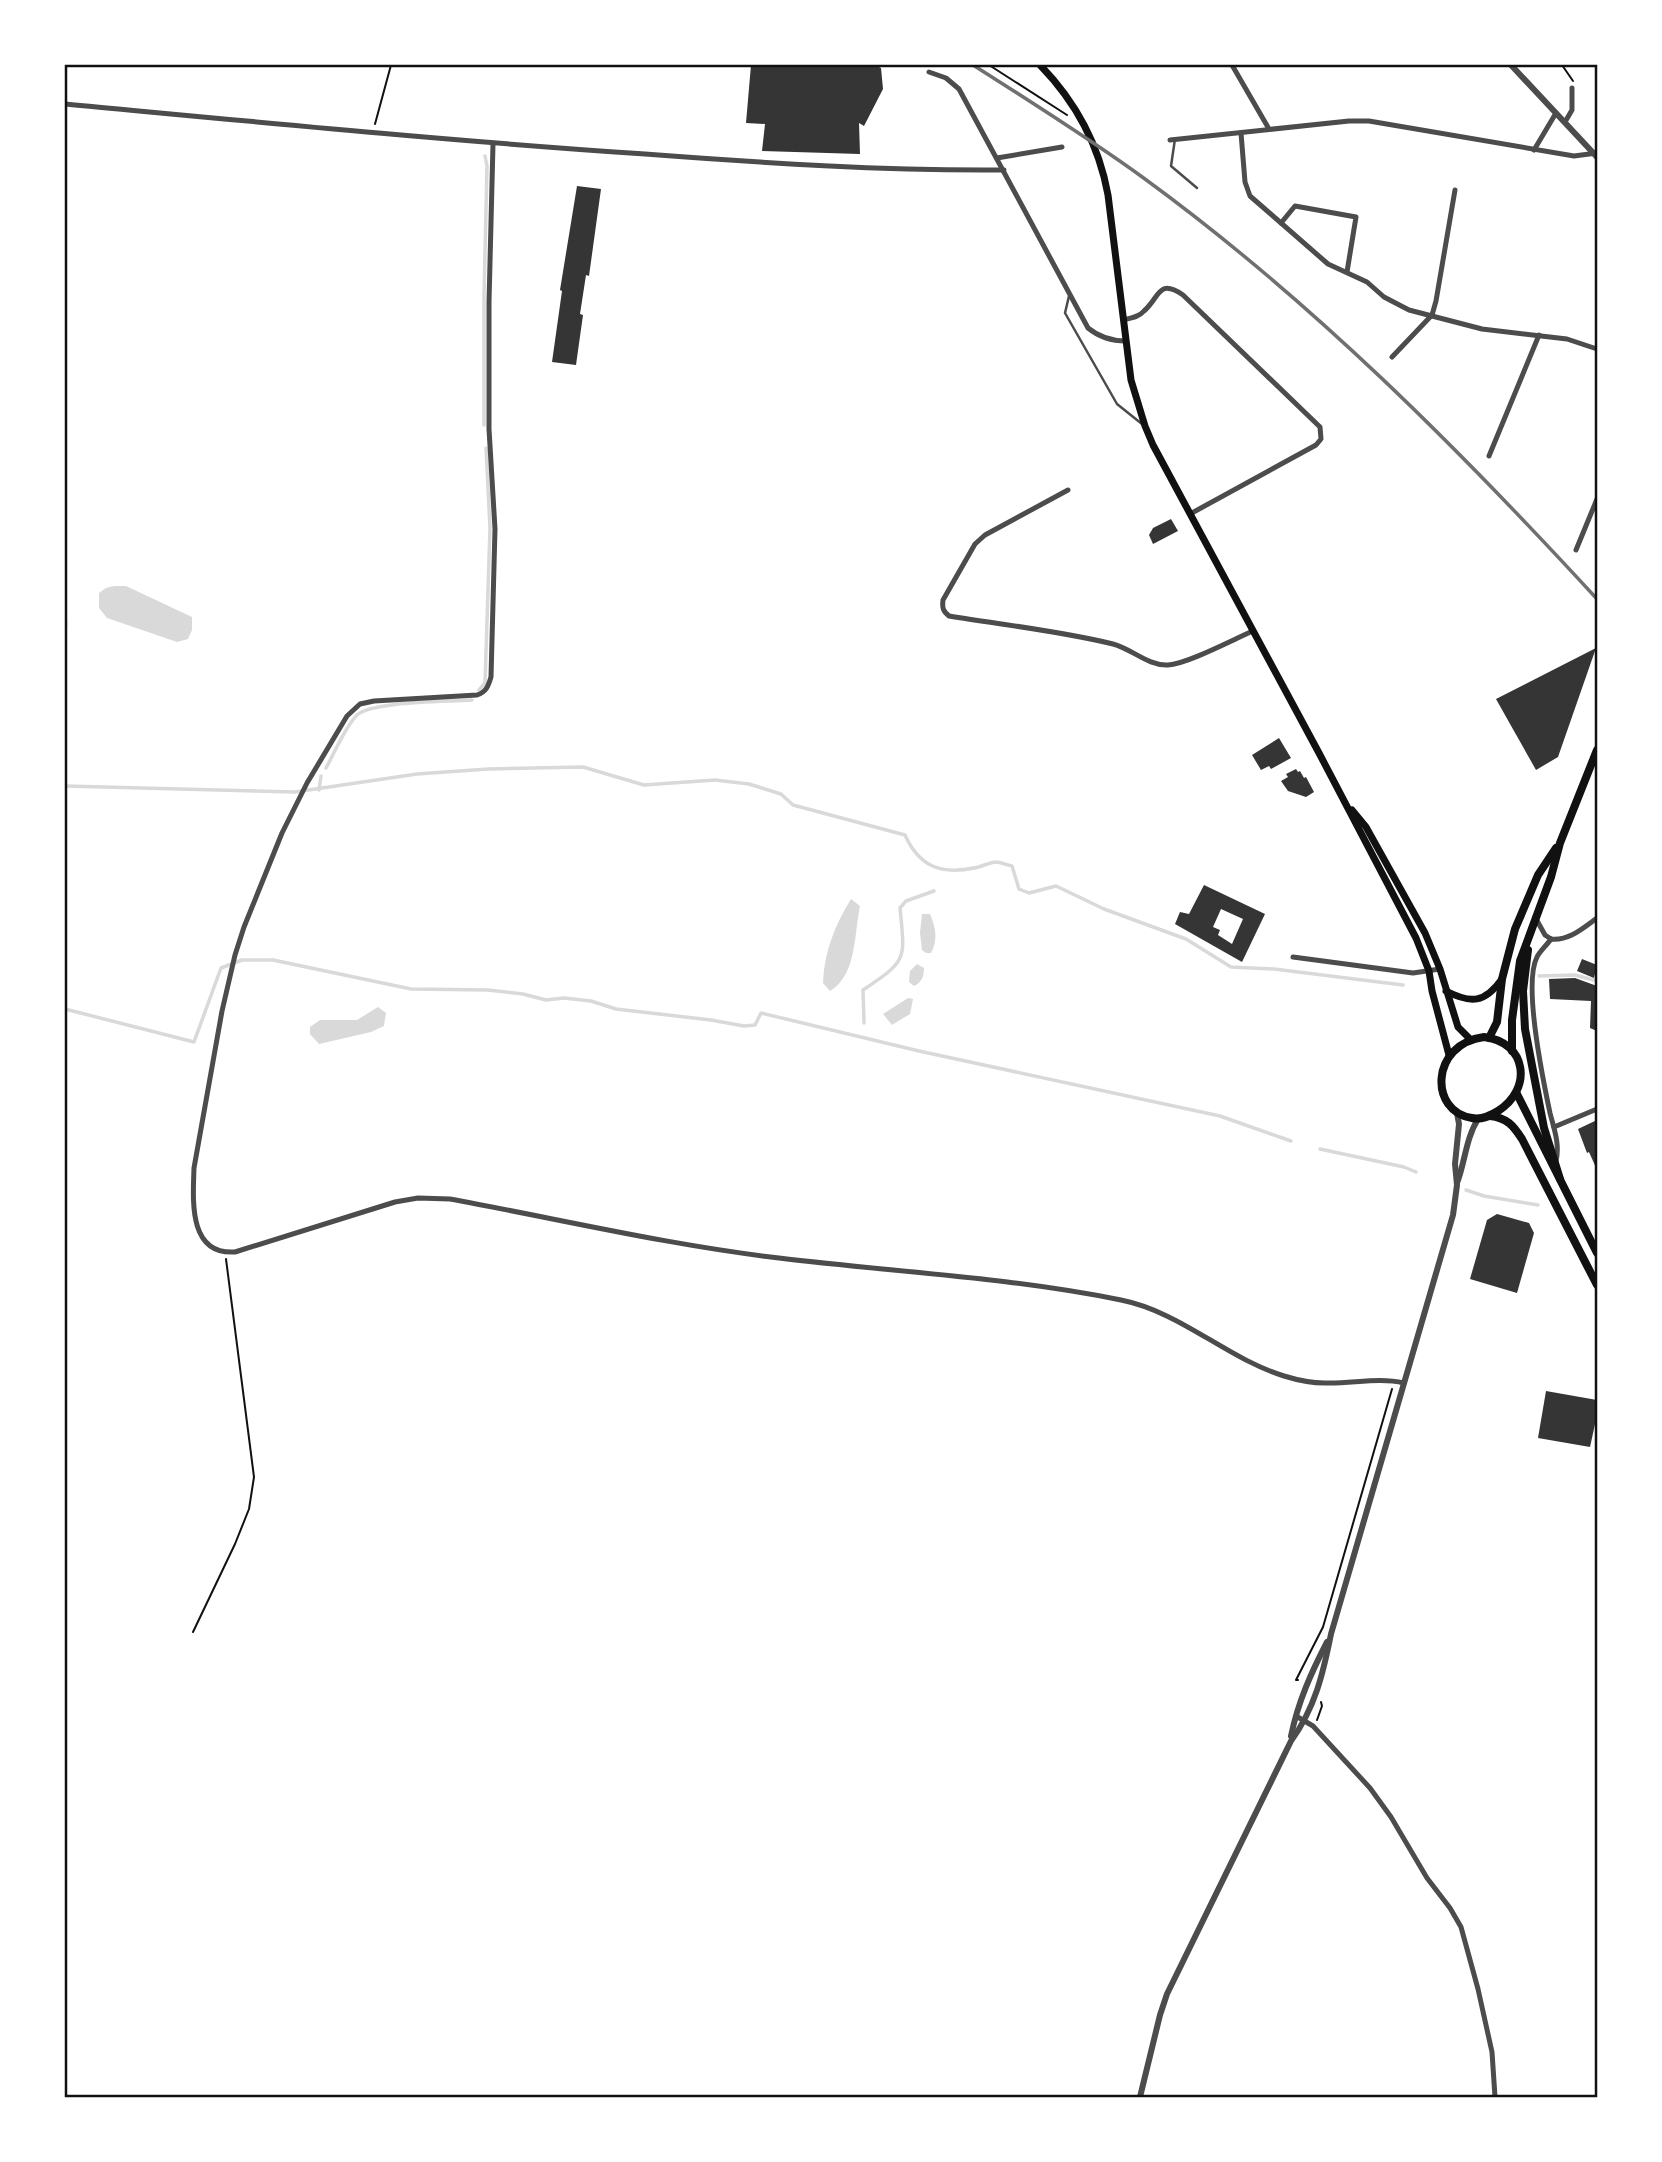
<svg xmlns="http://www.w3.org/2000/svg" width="1662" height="2162" font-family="Rubik,sans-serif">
  <rect width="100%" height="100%" fill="#fff"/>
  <!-- water -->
  <g fill="#d9d9d9">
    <path d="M114 586H126L192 617V630L188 639 177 642 107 618 99 608V593L106 588Z"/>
    <path d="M851 899 860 906C854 934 857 975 830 991L823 983C824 952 835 925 851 899Z"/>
    <path d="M922 914H930C936 928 938 940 931 953H926L922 950 920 933Z"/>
    <path d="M917 964 924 968C924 976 922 982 914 986L909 982 910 971Z"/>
    <path d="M908 998 913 999 910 1014 892 1025 883 1014Z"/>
    <path d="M378 1007 386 1013 384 1026 371 1032 319 1044 310 1034V1027L320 1020H357Z"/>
  </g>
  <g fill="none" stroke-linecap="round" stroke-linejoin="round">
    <!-- stream -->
    <g stroke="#d9d9d9" stroke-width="3.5">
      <path d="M484 425V296L487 166 485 156"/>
      <path d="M65 623 66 624"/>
      <path d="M479 690 485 683 490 528 486 448"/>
      <path d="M326 768C335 752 345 727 357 715 372 701 448 702 472 700"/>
      <path d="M65 786 295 792 417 774 488 769 583 767 644 785 715 780 749 784 781 794 793 805 905 835C919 866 940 875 974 868 981 867 988 863 995 862 1000 862 1007 865 1012 866L1019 889 1029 893 1056 886 1104 909 1186 939 1231 967 1274 969 1403 985"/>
      <path d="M319 790 321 776"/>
      <path d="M1539 976 1575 975 1597 981"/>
      <path d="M65 1009 194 1042 221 968 242 960H273L411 989 488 990 523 994 546 1000 564 998 591 1001 616 1009 711 1020 744 1026 755 1025 761 1013 919 1051 1220 1116 1291 1141"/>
      <path d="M864 1023 863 990C908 960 905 960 900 908L906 901 934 891"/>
      <path d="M1320 1149 1404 1167 1416 1172"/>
      <path d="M1466 1190 1484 1196 1538 1205"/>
    </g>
  </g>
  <!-- building -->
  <g fill="#353535" fill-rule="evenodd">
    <path d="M751 65H875L881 68 883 89 864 126 859 123 860 154 762 151 765 124 746 123Z"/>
    <path d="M577 186 601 189 589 276 586 275 580 314 583 315 576 365 552 362 562 291 560 290Z"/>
    <path d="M1171 519 1178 531 1153 544 1149 535 1153 528Z"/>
    <path d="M1596 648 1558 757 1536 770 1496 699Z"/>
    <path d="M1279 738 1291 758 1271 769 1269 766 1261 770 1252 755Z"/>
    <path d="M1296 769 1298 772 1300 771 1304 778 1306 777 1314 792 1306 797 1288 791 1281 781 1288 777 1286 774Z"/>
    <path d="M1204 885 1265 914 1242 962 1175 924 1180 912 1189 914ZM1221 909 1243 919 1232 944 1218 935 1220 930 1213 927Z"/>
    <path d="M1582 959 1597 965 1594 978 1577 971Z"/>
    <path d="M1575 978 1597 986V1031L1590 1028 1591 1001 1550 999 1549 979Z"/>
    <path d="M1597 1120V1170L1589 1152 1587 1153 1578 1129Z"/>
    <path d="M1497 1214 1529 1223 1534 1233 1517 1293 1470 1279 1487 1220Z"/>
    <path d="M1546 1391 1597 1400V1415L1590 1447 1538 1438Z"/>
  </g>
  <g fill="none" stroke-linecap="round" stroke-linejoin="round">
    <!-- path -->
    <g stroke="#111" stroke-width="2">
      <path d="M989 65 1067 115"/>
      <path d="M1562 65 1573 81"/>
      <path d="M375 124 391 65"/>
      <path d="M193 1632 235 1544 249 1509 254 1477 226 1259"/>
      <path d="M1298 1680H1296L1323 1627 1392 1389"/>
      <path d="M1317 1720 1322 1706 1321 1702"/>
    </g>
    <!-- service -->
    <g stroke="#4c4c4c" stroke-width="2.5">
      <path d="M1175 139 1171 166 1197 188"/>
      <path d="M1069 296 1065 313 1117 404 1142 424"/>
    </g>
    <!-- minor -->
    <g stroke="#4c4c4c" stroke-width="5">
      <path d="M1232 65 1269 129"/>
      <path d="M929 72 946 78 959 89 1088 328C1099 337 1112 341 1126 341"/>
      <path d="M65 104C258 122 451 141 645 154 764 163 884 171 1004 170"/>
      <path d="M1565 122 1572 110V88"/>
      <path d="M1241 133 1245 182 1250 196 1328 264 1367 282 1384 297 1409 310 1482 329 1567 339 1597 349"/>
      <path d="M1170 140 1349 121H1369L1574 156 1597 153"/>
      <path d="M493 144 489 302V429L495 529 491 677C488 687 486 692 477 695L374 701 360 704 347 716 307 783 282 833 244 927 235 955 222 1011 194 1168C193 1200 188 1255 235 1252L395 1202 418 1198 450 1199C559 1219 668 1245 779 1258 893 1272 1008 1277 1121 1300 1181 1312 1226 1358 1284 1376 1297 1380 1311 1383 1325 1383 1352 1384 1378 1377 1404 1383"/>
      <path d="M1534 150 1556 113"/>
      <path d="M997 158 1062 147"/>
      <path d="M1281 223 1295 206 1356 217 1347 272"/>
      <path d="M1123 320C1131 318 1139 317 1144 311 1160 297 1158 278 1183 295L1320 427 1321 439 1316 445 1190 514"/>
      <path d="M1392 357 1432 315 1436 301 1455 190"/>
      <path d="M1489 456 1539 335"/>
      <path d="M1068 490 985 535 975 544 943 600C942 608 943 611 949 616 1004 625 1060 631 1113 644 1132 649 1148 666 1168 665 1187 664 1234 639 1253 631"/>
      <path d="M1576 550 1597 499"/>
      <path d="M1535 917 1545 935 1551 939"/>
      <path d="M1551 939C1547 945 1540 951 1537 957 1523 984 1543 1080 1550 1113 1554 1129 1560 1144 1556 1161"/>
      <path d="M1551 939C1569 941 1583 928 1597 918"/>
      <path d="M1293 957 1413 973 1440 969"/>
      <path d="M1554 1127 1597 1109"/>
      <path d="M1296 1716 1313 1726 1370 1788 1391 1817 1427 1878 1450 1908 1461 1927 1478 1989 1492 2052 1495 2097"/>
    </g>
    <!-- tertiary -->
    <g stroke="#4c4c4c" stroke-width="6">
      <path d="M1511 65 1597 157"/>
      <path d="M1457 1183C1465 1162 1466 1138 1478 1119"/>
      <path d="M1291 1736C1298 1702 1311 1673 1327 1642"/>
      <path d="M1140 2097 1160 2015 1167 1994 1291 1741C1315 1708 1323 1674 1331 1634L1453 1215 1457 1185 1455 1164 1459 1124 1457 1113"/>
    </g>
    <!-- secondary -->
    <g stroke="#111" stroke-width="7">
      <path d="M1040 65C1075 101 1099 145 1108 195L1131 380 1145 426 1153 445 1319 753 1416 938 1429 971 1432 991 1449 1055"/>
      <path d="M1352 810 1366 827 1425 933 1440 969 1458 1027 1471 1040"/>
      <path d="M1446 991C1471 1004 1485 1003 1502 979"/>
    </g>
    <!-- primary -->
    <g stroke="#111" stroke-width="8">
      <path d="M1528 950 1523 991 1525 1029 1544 1128 1560 1179"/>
      <path d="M1484 1037C1527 1042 1533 1089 1498 1111 1490 1116 1482 1120 1472 1118 1429 1112 1430 1044 1484 1037Z"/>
      <path d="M1489 1038 1497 1022 1502 979 1515 929 1538 875 1556 848"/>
      <path d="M1512 1051V1020L1520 961 1551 877 1560 843 1597 750"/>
      <path d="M1517 1094 1597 1253"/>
      <path d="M1490 1116C1507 1118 1513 1125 1522 1139L1597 1285"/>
    </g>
    <!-- rail -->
    <path stroke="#707070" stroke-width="3.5" d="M973 65C1031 102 1089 138 1145 179 1312 301 1458 448 1597 599"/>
  </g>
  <!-- border -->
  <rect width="1662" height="2162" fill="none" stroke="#ffffff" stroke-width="133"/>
  <rect x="66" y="66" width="1530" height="2030" fill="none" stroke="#111" stroke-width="2.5"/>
</svg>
